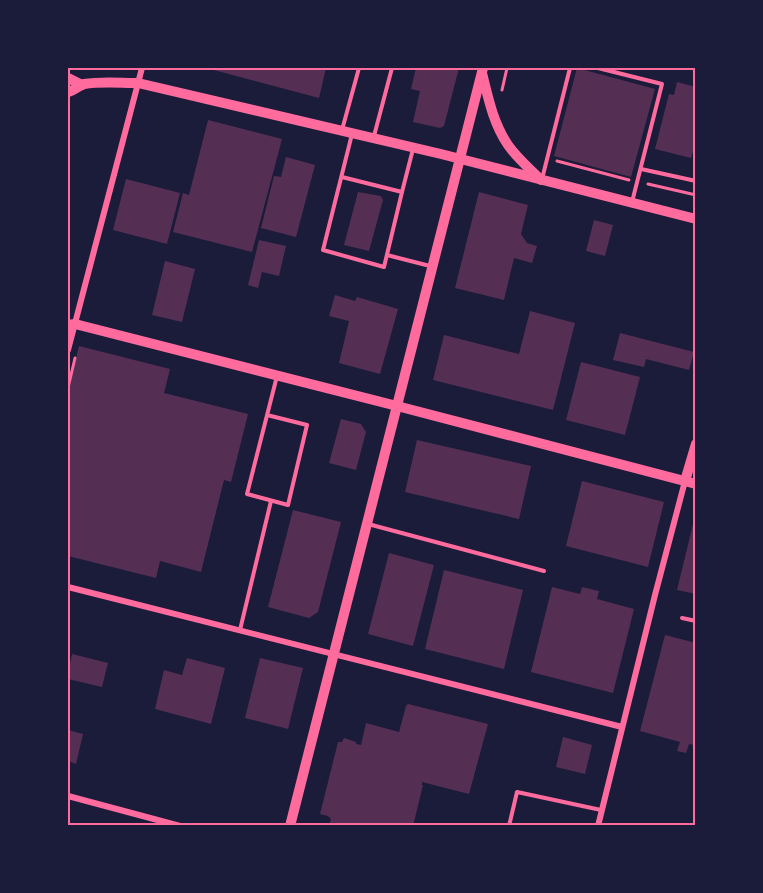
<svg xmlns="http://www.w3.org/2000/svg" width="763" height="893" font-family="Mulish,sans-serif">
  <rect width="100%" height="100%" fill="#1b1b3a"/>
  <!-- building -->
  <g fill="#542f53">
    <path d="M206 68H326L319 98Z"/>
    <path d="M416 68H459L444 126 440 128 413 122 420 91 411 89Z"/>
    <path d="M577 68 655 89 631 177 554 156Z"/>
    <path d="M677 82 696 87V141L691 158 655 149 669 94 674 95Z"/>
    <path d="M208 120 282 139 252 252 173 232 183 193 189 195Z"/>
    <path d="M286 157 315 165 296 237 261 228 274 176 281 177Z"/>
    <path d="M126 179 180 193 167 244 113 230Z"/>
    <path d="M358 192 381 196 383 200 369 251 344 245Z"/>
    <path d="M479 192 528 205 521 234 527 243 537 246 532 263 514 258 504 300 455 288Z"/>
    <path d="M594 220 613 225 605 256 586 251Z"/>
    <path d="M259 240 286 246 279 276 262 272 258 288 248 285Z"/>
    <path d="M165 261 195 269 182 322 152 315Z"/>
    <path d="M335 295 355 301 357 297 398 309 380 374 339 363 349 321 329 316Z"/>
    <path d="M530 311 575 323 553 410 433 380 444 335 519 354Z"/>
    <path d="M620 333 694 352 689 370 646 359 644 367 613 360Z"/>
    <path d="M79 346 170 369 164 393 248 414 231 482 224 480 201 572 160 561 156 578 68 556V391Z"/>
    <path d="M581 362 640 377 625 435 566 420Z"/>
    <path d="M341 419 361 424 366 432 356 470 329 463Z"/>
    <path d="M417 440 531 466 519 519 405 492Z"/>
    <path d="M582 481 664 502 648 567 566 546Z"/>
    <path d="M293 510 341 522 318 612 309 618 268 607Z"/>
    <path d="M695 516H696V594L677 590Z"/>
    <path d="M389 553 434 565 413 646 368 634Z"/>
    <path d="M444 570 523 590 504 669 425 649Z"/>
    <path d="M552 587 580 594 582 587 599 591 597 599 634 609 613 693 531 672Z"/>
    <path d="M665 635 696 643V745L689 744 686 753 677 751 680 742 640 731Z"/>
    <path d="M72 654 108 663 102 687 68 679V673Z"/>
    <path d="M187 658 225 668 211 724 155 709 164 670 182 675Z"/>
    <path d="M260 658 303 668 288 729 245 718Z"/>
    <path d="M408 704 488 724 469 794 422 782V785H423L413 826 402 824V826H329L331 819 328 816 320 814 338 742H342L344 738 356 742V744L361 745 366 723 399 732 406 706Z"/>
    <path d="M68 730 83 734 76 764 68 761Z"/>
    <path d="M563 737 592 745 585 774 556 767Z"/>
  </g>
  <g fill="none" stroke-linecap="round" stroke-linejoin="round">
    <!-- path -->
    <g stroke="#ff6b9d" stroke-width="3">
      <path d="M502 90 507 68"/>
      <path d="M557 161 629 180"/>
      <path d="M648 184 696 195"/>
      <path d="M68 388 75 358"/>
    </g>
    <!-- service -->
    <g stroke="#ff6b9d" stroke-width="4">
      <path d="M598 68 662 84 632 202"/>
      <path d="M342 130 359 68"/>
      <path d="M374 136 392 68"/>
      <path d="M641 169 696 181"/>
      <path d="M342 177 402 192 384 267 323 250 352 134"/>
      <path d="M542 179 570 68"/>
      <path d="M402 192 413 149"/>
      <path d="M387 255 430 266"/>
      <path d="M267 415 307 425 288 505 247 494 277 376"/>
      <path d="M368 524 544 571"/>
      <path d="M682 618 696 621"/>
      <path d="M240 630 271 501"/>
      <path d="M509 826 517 792 601 810"/>
    </g>
    <!-- minor -->
    <g stroke="#ff6b9d" stroke-width="6">
      <path d="M68 350 142 68"/>
      <path d="M68 587 622 727"/>
      <path d="M68 796 180 826"/>
      <path d="M598 826 655 595 685 481"/>
    </g>
    <!-- secondary -->
    <g stroke="#ff6b9d" stroke-width="10">
      <path d="M482 73C488 97 493 123 508 145 517 158 530 169 541 180"/>
      <path d="M68 78 82 85"/>
      <path d="M68 92C74 91 78 86 84 84 102 81 120 83 138 83L441 154 696 219"/>
      <path d="M68 325 75 324 397 406 696 484"/>
      <path d="M685 481 696 444"/>
      <path d="M290 826 483 68"/>
    </g>
  </g>
  <!-- border -->
  <rect width="763" height="893" fill="none" stroke="#1b1b3a" stroke-width="138"/>
  <rect x="69" y="69" width="625" height="755" fill="none" stroke="#ff6b9d" stroke-width="2"/>
</svg>
